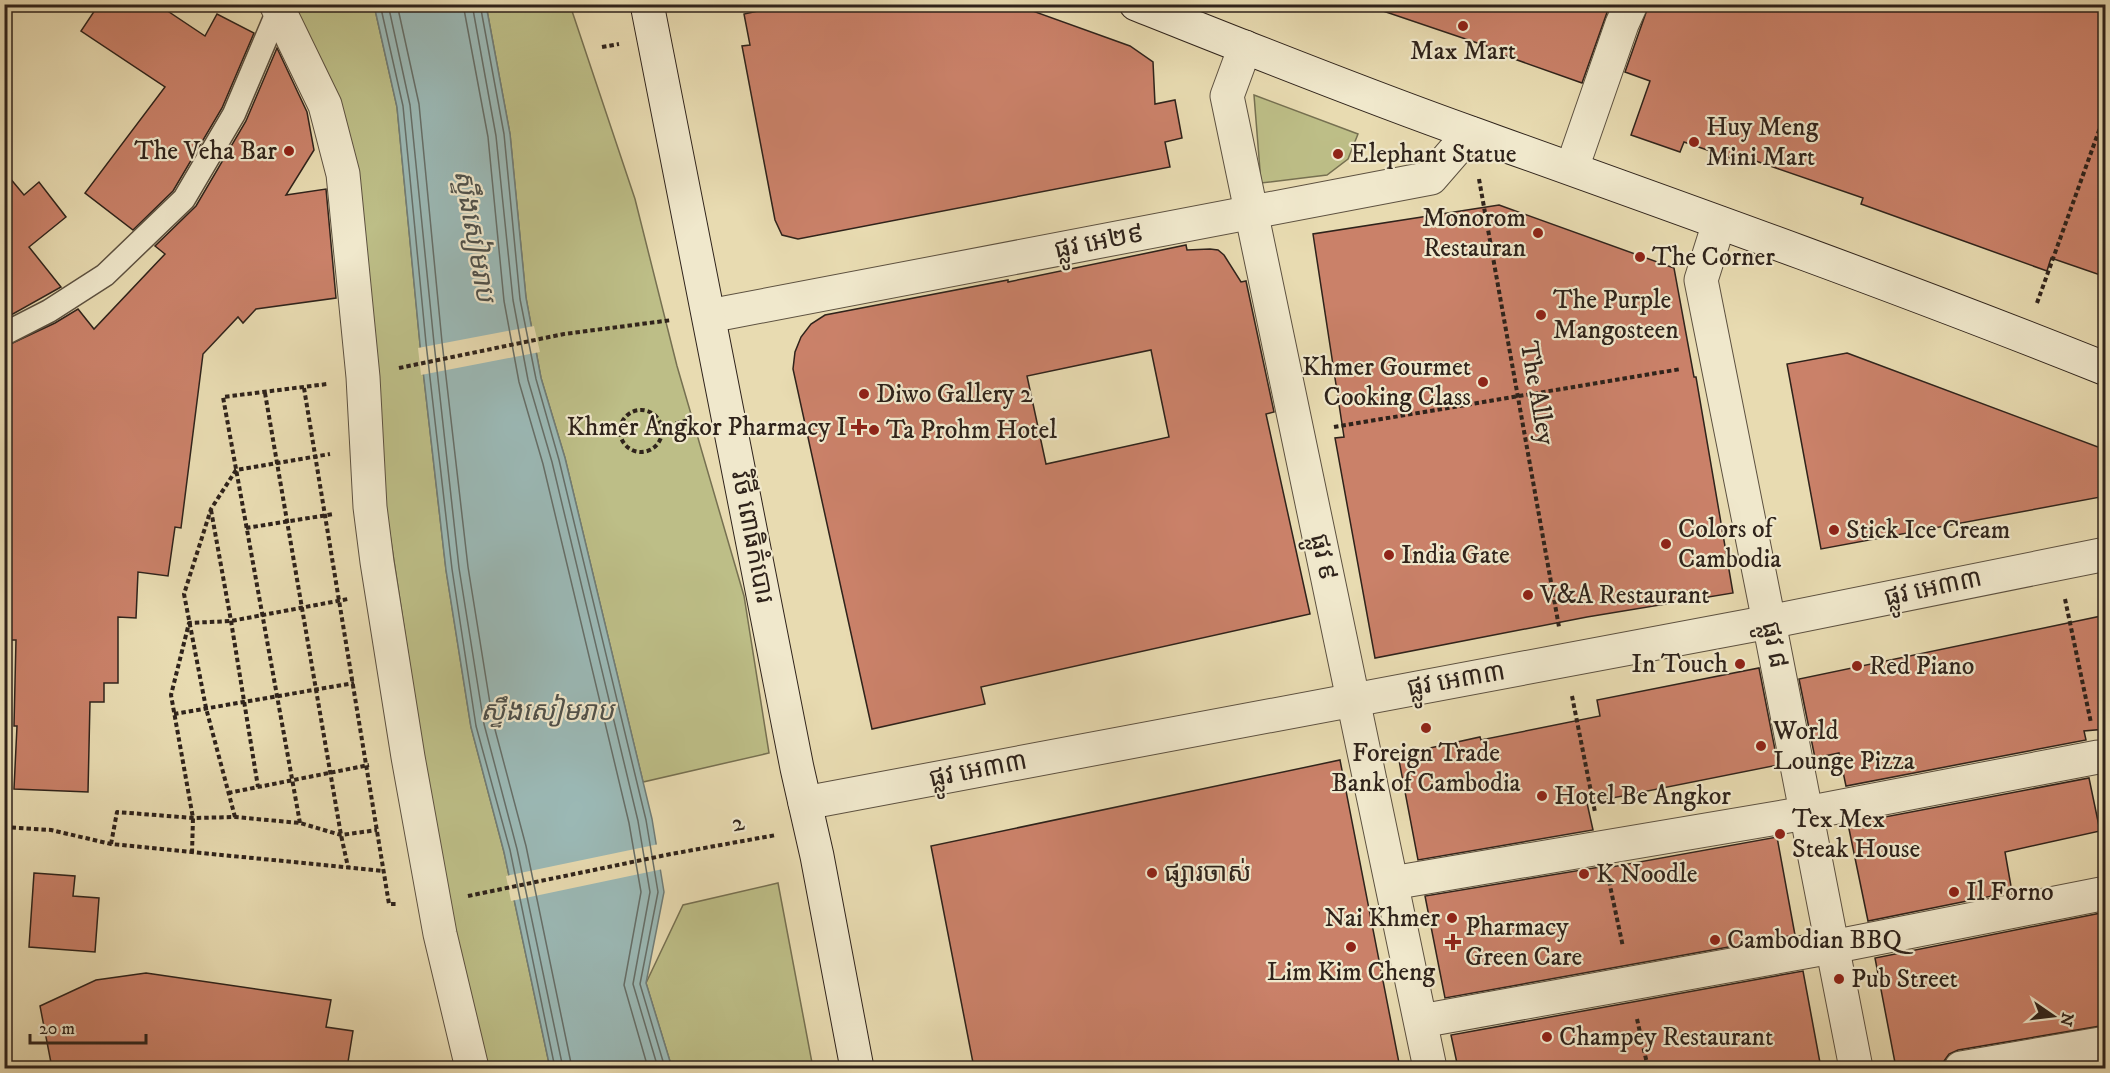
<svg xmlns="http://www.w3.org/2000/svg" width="2110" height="1073" font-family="'IM FELL DW Pica','Noto Sans Khmer',serif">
  <rect width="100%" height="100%" fill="#e8dbb1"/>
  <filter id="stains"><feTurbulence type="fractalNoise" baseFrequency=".00333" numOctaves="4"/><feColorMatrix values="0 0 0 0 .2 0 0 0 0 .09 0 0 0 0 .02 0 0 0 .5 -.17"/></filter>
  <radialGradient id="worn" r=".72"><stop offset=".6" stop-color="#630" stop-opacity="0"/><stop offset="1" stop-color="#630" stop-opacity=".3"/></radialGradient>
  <!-- green -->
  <g fill="#bdbe87" stroke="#767051" stroke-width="1.5">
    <path d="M292 5H374L397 107 420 344 446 570 471 727 504 852 550 1068H483L447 941 424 759 384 495 370 309Z"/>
    <path d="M486 5H570L635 199 677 366 744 596 769 753 643 782 565 458 541 378 526 298 510 134Z"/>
    <path d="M1254 95 1358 134 1348 159 1327 175 1261 183Z"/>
    <path d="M778 883 813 1068H672L646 983 683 905Z"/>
  </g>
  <!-- water -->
  <path fill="#9bb9b6" stroke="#707d78" stroke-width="1.5" d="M374 5H486L510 134 526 298 541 378 565 458 652 819 664 892 646 983 672 1068H550L504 852 471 727 446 570 420 344 397 107Z"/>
  <!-- pier -->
  <g fill="#e8dbb1">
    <path d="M534 326 540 352 421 375 418 348Z"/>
    <path d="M659 844 663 869 511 901 506 876Z"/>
  </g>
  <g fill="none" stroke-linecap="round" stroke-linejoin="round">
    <!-- shore -->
    <g stroke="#656e68" stroke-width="1.5">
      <path d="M380 4 403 106 426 343 452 569 476 726 510 850 555 1068"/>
      <path d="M388 4 410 105 434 343 459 568 484 724 517 849 563 1068"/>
      <path d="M397 4 419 104 442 342 468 567 493 722 526 846 572 1068"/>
      <path d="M463 4 488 137 504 301 519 382 543 464 629 823 641 892 624 985 648 1068"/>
      <path d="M472 4 496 136 513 300 528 380 552 462 638 821 650 892 633 984 658 1068"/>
      <path d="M480 4 504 134 520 299 536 379 559 460 646 820 658 892 640 984 665 1068"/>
    </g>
  </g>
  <!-- building -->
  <g fill="#ca8169" stroke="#2f231b" stroke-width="1.5" fill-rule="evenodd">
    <path d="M99 4H157L205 36 217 14 254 33 222 108 173 191 133 230 85 193 165 87 81 31Z"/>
    <path d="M792 4H1013L1130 46 1153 62 1155 104 1175 100 1182 138 1165 142 1170 167 798 239 782 235 775 220 742 46 750 45 744 14Z"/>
    <path d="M1381 4H1610L1582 83 1503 55 1504 52 1380 10Z"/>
    <path d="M1649 4H2106V277L2051 258 2047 271 1861 204 1863 198 1744 157 1742 162 1684 142 1680 152 1631 135 1650 81 1625 72Z"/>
    <path d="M277 48 307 112 314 150 286 195 326 189 336 298 256 309 243 323 238 317 203 354 181 528 175 527 168 576 138 572 136 618 118 617V683H104V702H90L88 792 14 789 17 726H14L16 640H4V347L55 323 78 309 94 329 165 254 155 246 196 206 246 121Z"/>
    <path d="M4 171 24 195 39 182 66 217 29 247 61 287 4 319Z"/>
    <path d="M1499 205 1674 268 1694 377H1696L1733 593 1587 617 1375 658 1335 438 1344 437 1313 234Z"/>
    <path d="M1186 245 1187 250 1210 249 1218 250 1224 255 1241 282 1246 281 1274 412 1266 414 1310 614 981 687 985 704 872 729 793 369 795 352 801 337 811 324 825 315 1008 280V282ZM1151 350 1169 437 1046 464 1027 376Z"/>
    <path d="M1847 353 2106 450V496L1821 549 1787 364Z"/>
    <path d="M2106 615V729L2084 731 2086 740 1846 786 1839 753 1815 758 1799 679Z"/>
    <path d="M1759 668 1778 765 1587 803 1593 830 1418 860 1398 755 1480 737 1481 740 1600 716 1597 700Z"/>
    <path d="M1340 760 1400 1068H974L931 846Z"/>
    <path d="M2089 778 2100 831 2005 852 2012 892 1868 921 1848 824Z"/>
    <path d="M1777 837 1795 935 1445 998 1425 896 1600 867 1601 869Z"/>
    <path d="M34 873 75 876 73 896 99 898 95 952 29 947Z"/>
    <path d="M2106 912V1025L1958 1050 1949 1054 1944 1061 1943 1068H1896L1875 958Z"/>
    <path d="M1803 971 1821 1068H1458L1451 1035Z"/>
    <path d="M146 973 331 1000 326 1027 353 1031 347 1068H52L40 1006 96 980Z"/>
    <path d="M2106 1062V1068H2068Z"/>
  </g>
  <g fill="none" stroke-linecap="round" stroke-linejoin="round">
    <defs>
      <path id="service" d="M4 334 49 311 105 275 184 199 234 114 279 8"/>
      <g id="pedestrian">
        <path d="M1392 883 1806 813 2098 757"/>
        <path d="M1421 1021 1832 947 2106 893"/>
        <path d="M1961 1068 2106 1043"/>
      </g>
      <g id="minor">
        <path d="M276 4 325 105 343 174 363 377 370 507 377 562 408 757 440 934 472 1068"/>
        <path d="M1245 47 1227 96 1430 1068"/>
        <path d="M1719 223 1701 280 1769 622 1856 1068"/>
        <path d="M709 316 1431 178 1470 133"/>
        <path d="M805 803 1769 622 2106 554"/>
      </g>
      <path id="tertiary" d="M1572 168 1622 24 1631 4"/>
      <g id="secondary">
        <path d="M647 4 797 768 817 856 857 1068"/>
        <path d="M1136 4C1247 48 1358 93 1471 133 1683 209 1896 285 2106 369"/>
      </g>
    </defs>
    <!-- service casing -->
    <use href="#service" stroke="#5d5140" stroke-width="25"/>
    <!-- pedestrian casing -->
    <use href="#pedestrian" stroke="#5d5140" stroke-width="35"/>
    <!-- minor casing -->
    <use href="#minor" stroke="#5d5140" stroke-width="35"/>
    <!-- tertiary casing -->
    <use href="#tertiary" stroke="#5d5140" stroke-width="35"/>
    <!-- secondary casing -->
    <use href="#secondary" stroke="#2f231b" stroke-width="35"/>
    <!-- path -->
    <g stroke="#2f231b" stroke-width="4" stroke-dasharray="4.5 3" stroke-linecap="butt">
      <path d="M602 47 619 44"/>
      <path d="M1479 179 1559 627"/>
      <path d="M2037 303 2106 111"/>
      <path d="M399 368 564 334 672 320"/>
      <path d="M304 388 389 904H398"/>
      <path d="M265 393 341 835 348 867"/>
      <circle cx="641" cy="431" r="21"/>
      <path d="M661 427 693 419"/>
      <path d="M1334 427 1681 369"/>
      <path d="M211 510 231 621 258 787"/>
      <path d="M246 528 334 514"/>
      <path d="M2065 599 2091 723"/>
      <path d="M1572 696 1595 812"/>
      <path d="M174 714 354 683"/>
      <path d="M228 793 369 765"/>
      <path d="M235 817 206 708 184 594 211 509 236 470 330 454"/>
      <path d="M300 823 223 397 327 384"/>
      <path d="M4 827 51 830 111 844 384 871"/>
      <path d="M111 844 117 812 193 818 235 817 300 823 341 835 377 830"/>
      <path d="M192 853 193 818 171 695 189 623 231 621 348 599"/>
      <path d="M1609 881 1623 947"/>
      <path d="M468 896 671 854 776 835"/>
      <path d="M1637 1019 1648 1068"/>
    </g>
    <!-- service -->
    <use href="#service" stroke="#f0e8cc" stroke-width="22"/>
    <!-- pedestrian -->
    <use href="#pedestrian" stroke="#f0e8cc" stroke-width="33"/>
    <!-- minor -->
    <use href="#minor" stroke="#f0e8cc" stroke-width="33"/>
    <!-- tertiary -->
    <use href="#tertiary" stroke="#f0e8cc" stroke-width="33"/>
    <!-- secondary -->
    <use href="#secondary" stroke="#f0e8cc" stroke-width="33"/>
  </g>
  <!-- markers -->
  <g fill="#8f2418" stroke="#f0e8cc" stroke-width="2">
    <circle cx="1463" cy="26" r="6"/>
    <circle cx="1694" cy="142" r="6"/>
    <circle cx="289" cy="151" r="6"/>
    <circle cx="1338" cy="154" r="6"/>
    <circle cx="1538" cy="233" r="6"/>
    <circle cx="1640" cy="257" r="6"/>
    <circle cx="1541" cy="315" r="6"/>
    <circle cx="1483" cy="382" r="6"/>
    <circle cx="864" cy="394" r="6"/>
    <path d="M856 418h6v6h6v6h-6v6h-6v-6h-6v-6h6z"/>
    <circle cx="874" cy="430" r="6"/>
    <circle cx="1834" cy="530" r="6"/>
    <circle cx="1666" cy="544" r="6"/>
    <circle cx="1389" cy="555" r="6"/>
    <circle cx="1528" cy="595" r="6"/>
    <circle cx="1740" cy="664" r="6"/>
    <circle cx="1857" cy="666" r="6"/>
    <circle cx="1426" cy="728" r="6"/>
    <circle cx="1761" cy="746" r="6"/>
    <circle cx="1542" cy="796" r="6"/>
    <circle cx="1780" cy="834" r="6"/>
    <circle cx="1152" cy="873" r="6"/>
    <circle cx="1584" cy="874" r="6"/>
    <circle cx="1954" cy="892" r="6"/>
    <circle cx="1452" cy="918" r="6"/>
    <circle cx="1715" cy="940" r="6"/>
    <path d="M1450 933h6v6h6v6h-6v6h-6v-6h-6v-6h6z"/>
    <circle cx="1351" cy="947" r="6"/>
    <circle cx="1839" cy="979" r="6"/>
    <circle cx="1547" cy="1037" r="6"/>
  </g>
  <g text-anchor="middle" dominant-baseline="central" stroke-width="4.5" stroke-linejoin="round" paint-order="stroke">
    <!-- poi labels -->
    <g font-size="26" fill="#2f231b" stroke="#f0e8cc" text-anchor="start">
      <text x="1463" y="51" text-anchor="middle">Max Mart</text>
      <text x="1706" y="127">Huy Meng<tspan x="1706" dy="30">Mini Mart</tspan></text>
      <text x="277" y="151" text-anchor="end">The Veha Bar</text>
      <text x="1350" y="154">Elephant Statue</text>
      <text x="1526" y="218" text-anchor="end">Monorom<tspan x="1526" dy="30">Restauran</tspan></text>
      <text x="1652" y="257">The Corner</text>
      <text x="1553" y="300">The Purple<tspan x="1553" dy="30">Mangosteen</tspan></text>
      <text x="1471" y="367" text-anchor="end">Khmer Gourmet<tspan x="1471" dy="30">Cooking Class</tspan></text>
      <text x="876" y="394">Diwo Gallery 2</text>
      <text x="847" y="427" text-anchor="end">Khmer Angkor Pharmacy I</text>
      <text x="886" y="430">Ta Prohm Hotel</text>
      <text x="1678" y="529">Colors of<tspan x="1678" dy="30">Cambodia</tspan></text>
      <text x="1846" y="530">Stick Ice Cream</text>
      <text x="1401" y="555">India Gate</text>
      <text x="1540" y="595">V&amp;A Restaurant</text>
      <text x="1728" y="664" text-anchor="end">In Touch</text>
      <text x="1869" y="666">Red Piano</text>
      <text x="1773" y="731">World<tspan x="1773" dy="30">Lounge Pizza</tspan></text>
      <text x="1426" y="753" text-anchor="middle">Foreign Trade<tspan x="1426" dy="30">Bank of Cambodia</tspan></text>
      <text x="1554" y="796">Hotel Be Angkor</text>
      <text x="1792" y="819">Tex Mex<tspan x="1792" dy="30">Steak House</tspan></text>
      <text x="1164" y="873">ផ្សារចាស់</text>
      <text x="1596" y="874">K Noodle</text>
      <text x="1966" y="892">Il Forno</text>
      <text x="1440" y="918" text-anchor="end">Nai Khmer</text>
      <text x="1465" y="927">Pharmacy<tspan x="1465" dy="30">Green Care</tspan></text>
      <text x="1727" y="940">Cambodian BBQ</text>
      <text x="1351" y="972" text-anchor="middle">Lim Kim Cheng</text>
      <text x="1851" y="979">Pub Street</text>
      <text x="1559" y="1037">Champey Restaurant</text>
    </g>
    <!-- street labels -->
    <g font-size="26" fill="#2f231b" stroke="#f0e8cc">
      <text transform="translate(1099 242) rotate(-11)">ផ្លូវ អេ២៩</text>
      <text transform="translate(1537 393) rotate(80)">The Alley</text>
      <text transform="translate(752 537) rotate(79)">វិថី ពោធិកំបោរ</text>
      <text transform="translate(1323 557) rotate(78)">ផ្លូវ ៩</text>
      <text transform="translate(1933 588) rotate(-12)">ផ្លូវ អេ៣៣</text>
      <text transform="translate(1774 645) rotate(79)">ផ្លូវ ៨</text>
      <text transform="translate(1456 680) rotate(-10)">ផ្លូវ អេ៣៣</text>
      <text transform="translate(978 770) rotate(-11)">ផ្លូវ អេ៣៣</text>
      <text transform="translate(738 823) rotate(-10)">2</text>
    </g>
    <!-- water labels -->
    <g font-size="27" font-style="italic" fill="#4f504a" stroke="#f0e8cc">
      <text transform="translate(474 236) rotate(80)">ស្ទឹងសៀមរាប</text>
      <text x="547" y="712">ស្ទឹងសៀមរាប</text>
    </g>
  </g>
  <!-- margin -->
  <rect width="2110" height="1073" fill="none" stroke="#e8dbb1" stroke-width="24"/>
  <rect x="6" y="6" width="2098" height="1061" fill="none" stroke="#2f231b" stroke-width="3"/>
  <rect x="12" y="12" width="2086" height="1049" fill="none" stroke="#2f231b" stroke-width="1.5"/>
  <!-- north arrow -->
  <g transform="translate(2053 1016) rotate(104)" stroke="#f0e8cc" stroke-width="4.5" paint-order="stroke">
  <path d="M0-4.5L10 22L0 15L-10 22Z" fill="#2f231b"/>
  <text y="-9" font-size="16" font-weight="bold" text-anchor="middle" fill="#2f231b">N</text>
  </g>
  <!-- scale -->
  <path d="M30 1034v9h116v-9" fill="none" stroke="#2f231b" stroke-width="3"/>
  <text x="39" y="1034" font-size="18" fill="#2f231b" stroke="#f0e8cc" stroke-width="4.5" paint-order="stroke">20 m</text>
  <rect width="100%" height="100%" filter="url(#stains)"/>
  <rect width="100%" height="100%" fill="url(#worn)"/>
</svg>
